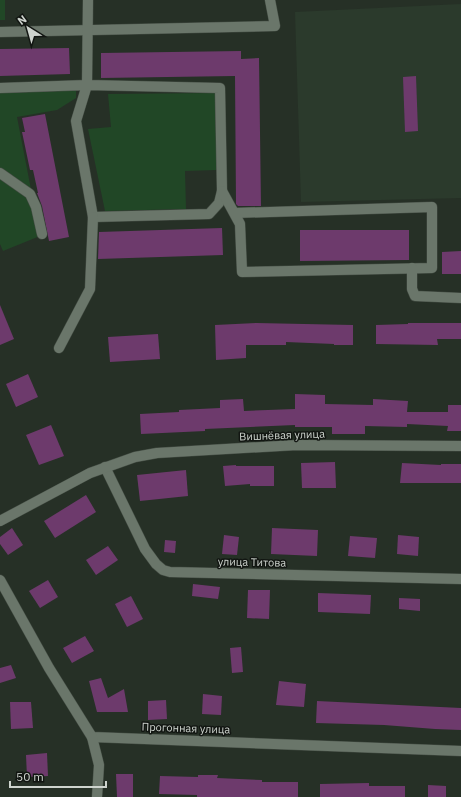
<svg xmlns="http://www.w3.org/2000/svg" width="461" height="797" font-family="'IBM Plex Sans',sans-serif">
  <rect width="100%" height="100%" fill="#263026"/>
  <!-- built -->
  <path fill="#2b3a2c" d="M461 4V198L301 202 295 12Z"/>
  <!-- green -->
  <g fill="#214726">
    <rect x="0" y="0" width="5" height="20"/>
    <path d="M76 90V98L57 110 17 117 40 236 3 251 0 244V93Z"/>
    <path d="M216 93 217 170 185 171 186 209 105 211 88 129 111 127 108 94Z"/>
  </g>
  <!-- building -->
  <g fill="#6d3a6c">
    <path d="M69 48 70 74 0 76V49Z"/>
    <path d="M241 51V59L259 58 261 206H238L236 204 235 76 101 78V53Z"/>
    <path d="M416 76 418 131 405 132 403 77Z"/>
    <path d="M45 114 69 237 49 241 42 206 37 193H38L33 170H30L22 132H25L22 118Z"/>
    <path d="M222 228 223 255 98 259 99 232Z"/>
    <path d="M300 230H409V260L300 261Z"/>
    <path d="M461 251V274H442V252Z"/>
    <path d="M0 305 14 339 0 345Z"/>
    <path d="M256 323 353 325V345H334V344L286 342V345H246V358L216 360 215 325Z"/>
    <path d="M408 323H461V339H437L438 345 376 344V325L408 324Z"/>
    <path d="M158 334 160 359 110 362 108 337Z"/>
    <path d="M28 374 38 397 16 407 6 384Z"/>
    <path d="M295 394 325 395V404L373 405V399L408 401 407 412H448V405H461V431H447L448 426 407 424V427L365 426V434H332V427H295V425L205 429V431L141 434 140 414 179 412V410L220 408V400L243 399 244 411 295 409Z"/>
    <path d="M51 425 64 456 39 465 26 435Z"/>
    <path d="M335 462 336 488H302L301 463Z"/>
    <path d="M402 463 441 465V464H461V483H400Z"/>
    <path d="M236 465V466H274V486H250V484L225 486 223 466Z"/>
    <path d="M186 470 188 496 140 501 137 475Z"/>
    <path d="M86 495 96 512 55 538 44 521Z"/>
    <path d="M12 528 23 545 8 555 0 544V537Z"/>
    <path d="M272 528 318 530 317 556 271 554Z"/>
    <path d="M224 535 239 537 237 555 222 554Z"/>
    <path d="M398 535 419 537 418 556 397 554Z"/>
    <path d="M350 536 377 538 375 558 348 556Z"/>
    <path d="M165 540 176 541 175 553 164 552Z"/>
    <path d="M108 546 118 560 96 575 86 560Z"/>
    <path d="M48 580 58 597 40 608 29 591Z"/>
    <path d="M193 584 220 587 218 599 192 596Z"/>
    <path d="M248 590H270L269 619 247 618Z"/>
    <path d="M318 593 371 595 370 614 318 612Z"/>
    <path d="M131 596 143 619 127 627 115 604Z"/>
    <path d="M399 598 420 599V611L399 609Z"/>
    <path d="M85 636 94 651 72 663 63 648Z"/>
    <path d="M241 647 243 672 232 673 230 648Z"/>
    <path d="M11 665 16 678 0 683V668Z"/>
    <path d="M101 678 108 698 124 689 128 712H97L89 681Z"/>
    <path d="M279 681 306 684 304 707 276 705Z"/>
    <path d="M203 694 222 696 221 715 202 714Z"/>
    <path d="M166 700 167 719 148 720V701Z"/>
    <path d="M317 701 461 708V730L435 729 384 725 316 723Z"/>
    <path d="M10 702H31L33 728 11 729Z"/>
    <path d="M47 753 48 776 27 777 26 755Z"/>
    <path d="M116 774H133V797H117Z"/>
    <path d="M198 775H218L217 778 262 780V782H298V797H197V795L159 794 160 776 198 777Z"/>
    <path d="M369 783V786H405V797H320V784Z"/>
    <path d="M428 785 446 786V797H428Z"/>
  </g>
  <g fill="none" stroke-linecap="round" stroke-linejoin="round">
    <defs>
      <g id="minor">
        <path d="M0 32 275 26 270 0"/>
        <path d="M0 88 87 85 220 88 222 191 219 203 209 214 93 217 76 121 87 85 88 0"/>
        <path d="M0 173 30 194 36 207 42 234"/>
        <path d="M222 191 240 224 242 272 432 268V207L234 213"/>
        <path d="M412 268V289L415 296 461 298"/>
        <path d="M59 348 90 289 93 217"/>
        <path d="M105 467 145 549 156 564 163 570 170 572 461 579"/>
        <path d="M0 521 90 473 135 457 157 453 297 445 461 446"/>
        <path d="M0 580 49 668 92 737 461 751"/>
        <path d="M92 737 99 765 97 797"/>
      </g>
    </defs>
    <!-- minor casing -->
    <use href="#minor" stroke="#444d44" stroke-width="11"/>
    <!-- minor -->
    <use href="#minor" stroke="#6a766a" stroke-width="10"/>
  </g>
  <g text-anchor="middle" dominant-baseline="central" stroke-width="3" stroke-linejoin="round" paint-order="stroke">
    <!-- street labels -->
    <g font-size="11" fill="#ced4ce" stroke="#121612">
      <text transform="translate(282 435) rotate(-2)">Вишнёвая улица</text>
      <text transform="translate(252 562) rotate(1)">улица Титова</text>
      <text transform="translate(186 728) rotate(2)">Прогонная улица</text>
    </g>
  </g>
  <!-- north arrow -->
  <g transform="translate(28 28) rotate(323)" stroke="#121612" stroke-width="3" paint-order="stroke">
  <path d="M0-3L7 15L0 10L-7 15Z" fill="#ced4ce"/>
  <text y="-6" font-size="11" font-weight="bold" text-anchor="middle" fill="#ced4ce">N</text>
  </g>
  <!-- scale -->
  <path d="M10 781v6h96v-6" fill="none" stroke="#ced4ce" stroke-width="2"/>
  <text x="16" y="781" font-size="12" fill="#ced4ce" stroke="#121612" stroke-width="3" paint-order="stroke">50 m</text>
</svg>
